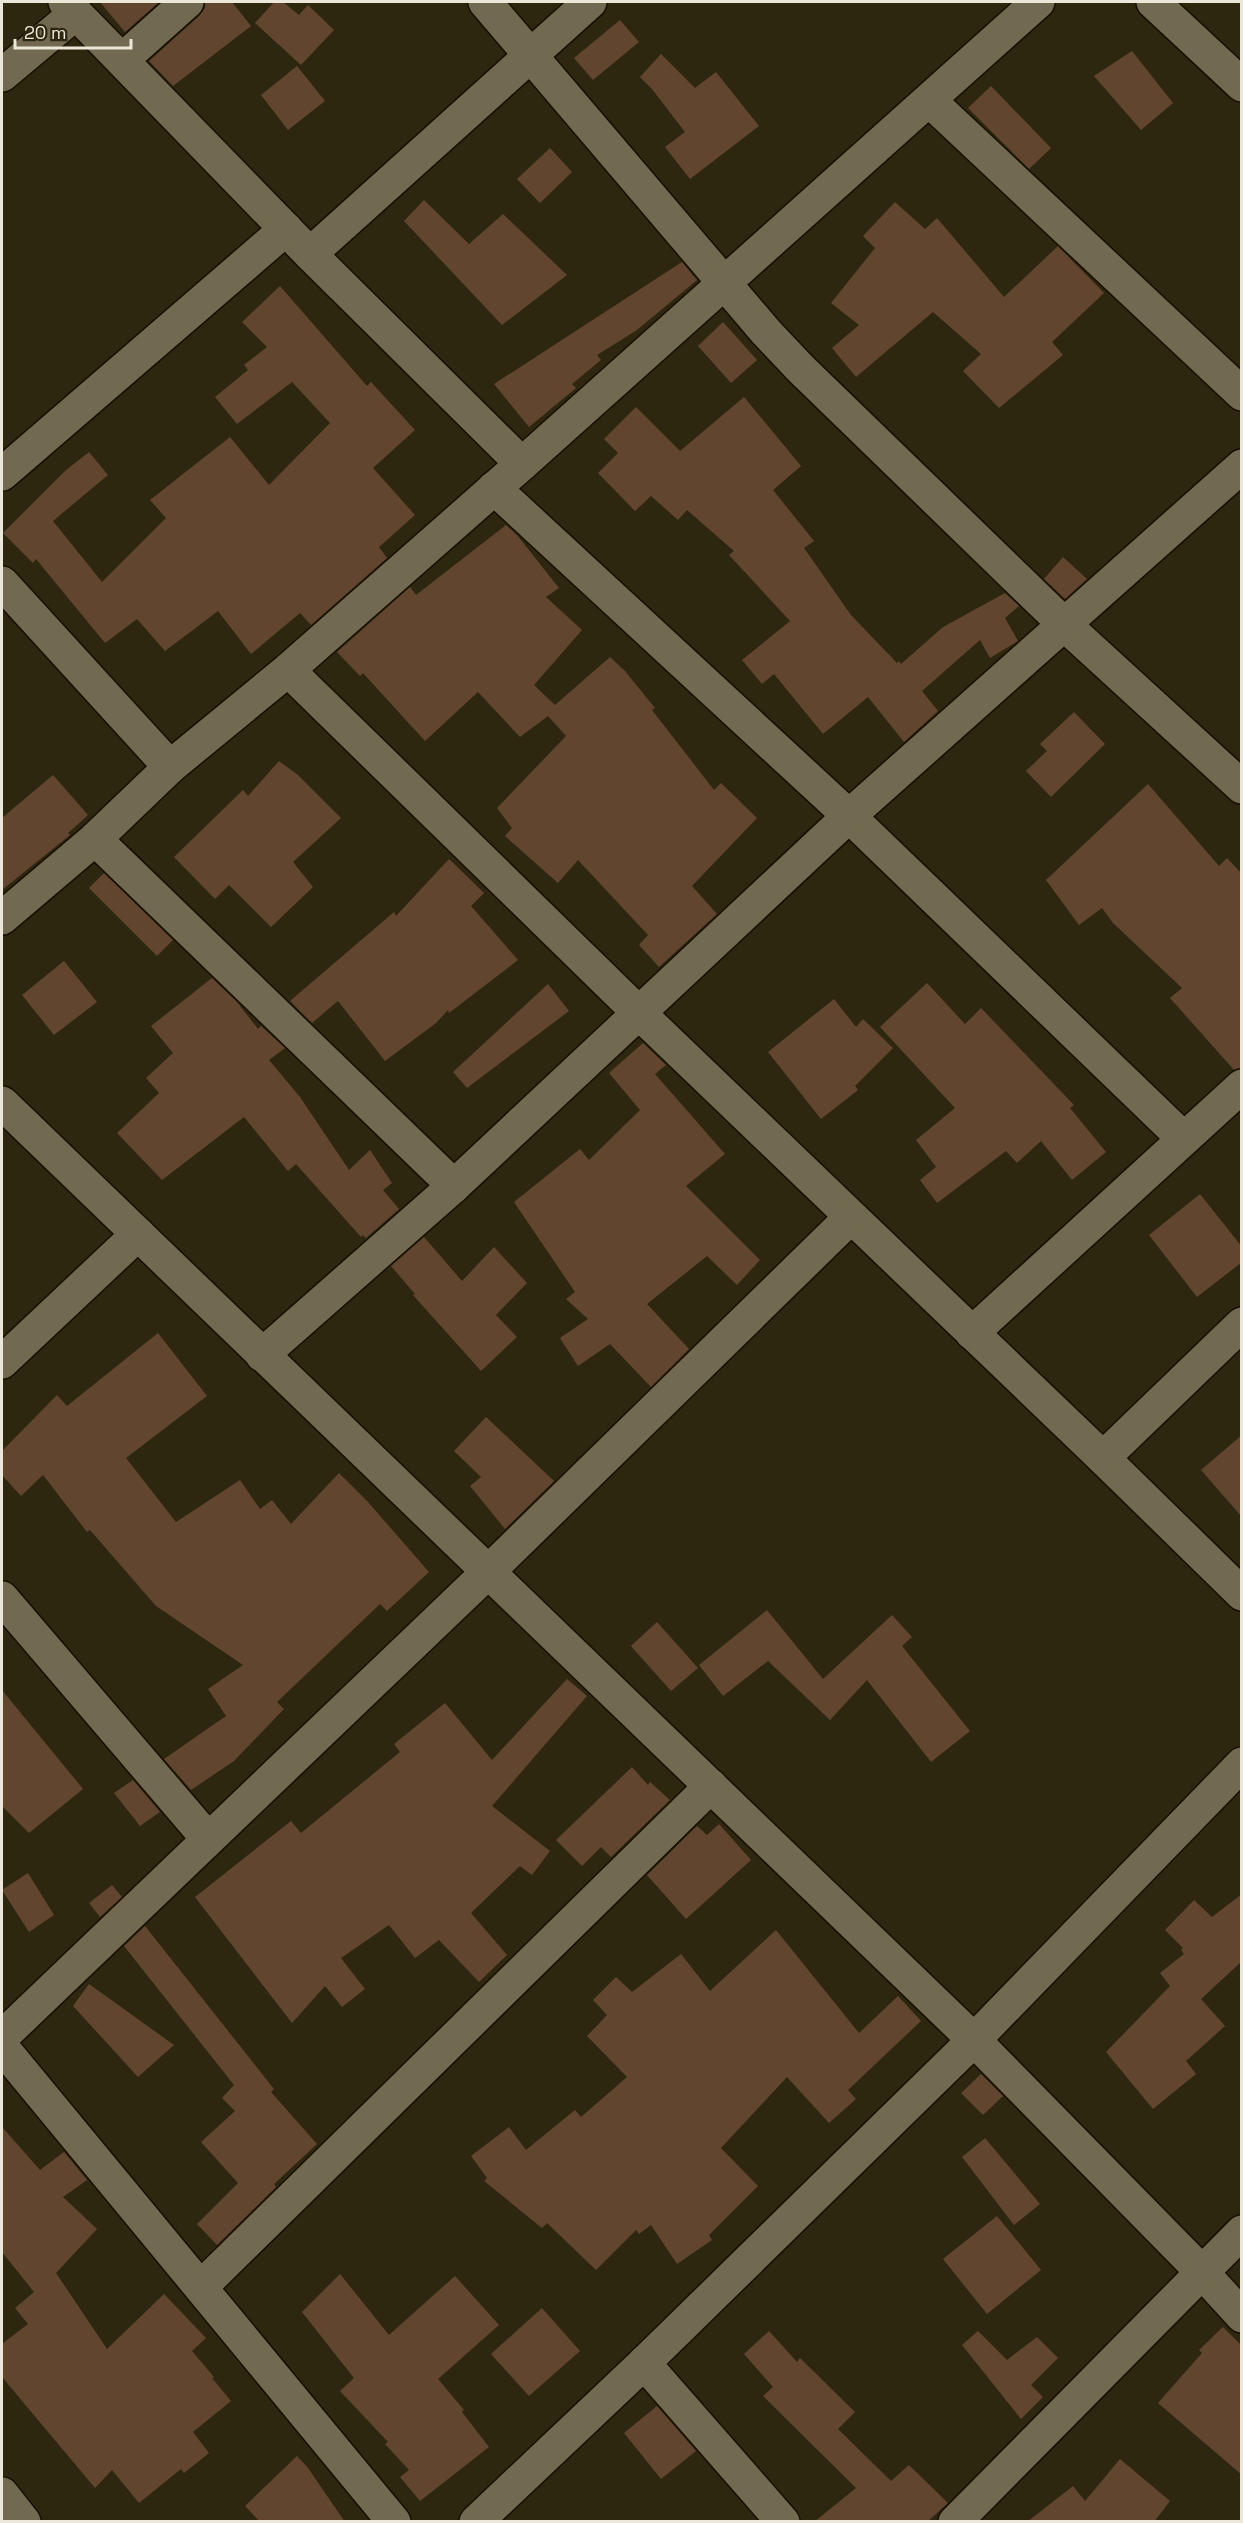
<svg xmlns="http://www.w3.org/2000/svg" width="1243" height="2523" font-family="'Space Grotesk',sans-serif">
  <rect width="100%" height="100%" fill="#2e270f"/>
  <!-- building -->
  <g fill="#62452f">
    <path d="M100 2H159L125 32Z"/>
    <path d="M205 2H232L251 26 173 86 149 61 199 16 205 8Z"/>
    <path d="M274 2H283L299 15 308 5 334 30 301 65 255 23Z"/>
    <path d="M620 20 639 42 593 80 574 58Z"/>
    <path d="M1132 51 1173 103 1141 130 1094 76Z"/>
    <path d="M661 54 695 88 716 72 759 126 690 179 665 147 685 132 652 89 640 77Z"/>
    <path d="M297 66 325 101 288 130 261 95Z"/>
    <path d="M991 86 1051 148 1029 169 968 108Z"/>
    <path d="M550 148 572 172 540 203 517 179Z"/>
    <path d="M424 200 469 244 503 214 567 275 502 325 404 221Z"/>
    <path d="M895 202 925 229 937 218 1004 297 1058 246 1104 293 1052 342 1063 355 999 408 963 371 981 354 933 312 856 377 832 348 859 325 831 303 875 248 863 236Z"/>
    <path d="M682 262 697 280 637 330 597 355 601 360 572 384 576 388 529 427 494 384Z"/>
    <path d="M280 286 367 386 371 382 415 430 373 468 415 515 379 547 387 558 311 625 300 613 251 654 218 611 165 651 137 619 105 643 36 559 33 563 3 533 66 470 89 452 108 475 53 521 102 582 166 518 150 500 230 437 269 485 330 423 292 382 237 424 215 397 248 370 244 365 267 347 242 322Z"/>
    <path d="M723 322 757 360 731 383 698 346Z"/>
    <path d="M744 397 801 466 773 490 814 541 804 548 851 615 897 663 899 661 901 664 943 627 1005 593 1019 606 1005 618 1018 641 990 658 980 640 922 691 938 711 904 742 868 697 823 734 774 674 762 684 742 660 790 621 729 555 734 551 687 510 678 520 651 496 635 511 598 473 618 453 604 439 636 407 680 451Z"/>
    <path d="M506 525 517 535 559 588 546 597 582 630 534 685 555 705 610 657 625 671 655 708 652 710 714 790 721 783 757 818 692 886 717 914 659 967 639 945 648 935 578 860 558 883 505 836 512 828 497 808 566 736 548 716 520 737 478 692 425 741 363 673 360 676 337 652 410 587 416 595Z"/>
    <path d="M1063 557 1087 579 1065 599 1044 579Z"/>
    <path d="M1074 712 1105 744 1051 797 1026 771 1047 751 1040 744Z"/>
    <path d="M279 761 298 775 341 818 293 862 313 887 271 927 229 885 215 899 174 857 243 790 248 796Z"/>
    <path d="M53 775 88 815 68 833 70 835 2 890V818Z"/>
    <path d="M1148 784 1219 866 1227 858 1242 874V1068L1234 1070 1170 998 1182 988 1113 923 1102 908 1079 925 1046 880Z"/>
    <path d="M449 859 484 893 471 906 518 960 449 1013 448 1010 436 1023 385 1061 338 1001 312 1023 290 1001 394 912 396 916Z"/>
    <path d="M104 873 173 940 157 956 89 888Z"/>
    <path d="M64 961 97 1002 54 1035 22 995Z"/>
    <path d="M212 978 237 1002 258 1029 261 1026 285 1048 269 1060 300 1097 349 1170 370 1150 392 1183 383 1190 399 1209 366 1238 363 1235 361 1237 296 1164 288 1171 244 1117 162 1180 117 1133 159 1093 146 1078 173 1053 151 1026Z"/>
    <path d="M927 983 965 1024 981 1008 1074 1105 1070 1108 1106 1152 1072 1180 1041 1141 1017 1163 1006 1151 937 1203 920 1180 936 1167 916 1140 955 1108 880 1027Z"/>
    <path d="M548 984 569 1011 467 1088 453 1072Z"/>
    <path d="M834 999 856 1027 863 1019 893 1048 855 1086 858 1090 821 1119 768 1052Z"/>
    <path d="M643 1043 666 1065 655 1074 725 1154 686 1186 760 1260 737 1285 707 1256 647 1304 689 1349 651 1387 610 1344 578 1366 560 1338 588 1319 566 1299 575 1292 514 1202 580 1149 589 1160 640 1110 609 1073Z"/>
    <path d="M1200 1194 1242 1247V1262L1197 1297 1149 1235Z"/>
    <path d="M424 1237 462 1281 494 1247 527 1283 496 1315 517 1337 481 1371 413 1295 415 1294 391 1266Z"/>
    <path d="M158 1333 207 1396 126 1458 176 1522 240 1480 260 1509 272 1500 291 1524 339 1473 368 1502 429 1572 387 1611 380 1604 277 1702 284 1709 234 1761 191 1790 164 1759 226 1716 208 1689 243 1665 156 1606 90 1530 87 1532 43 1475 21 1496 2 1475V1451L57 1395 67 1406Z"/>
    <path d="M486 1417 554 1481 505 1529 470 1486 481 1477 454 1451Z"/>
    <path d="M1242 1435V1517L1201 1470Z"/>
    <path d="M767 1610 823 1679 892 1615 912 1637 902 1646 970 1731 931 1762 867 1680 830 1720 768 1661 723 1696 699 1665Z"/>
    <path d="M657 1622 698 1668 671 1691 631 1646Z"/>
    <path d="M567 1679 587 1696 492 1806 550 1851 532 1875 520 1866 471 1913 507 1955 479 1982 439 1940 415 1958 389 1925 341 1958 365 1989 342 2007 325 1986 292 2023 195 1897 291 1821 301 1833 400 1752 394 1744 445 1703 492 1760Z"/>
    <path d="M2 1690 83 1789 29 1833 2 1806Z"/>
    <path d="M632 1767 648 1785 650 1782 670 1800 611 1857 601 1847 582 1866 556 1840Z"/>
    <path d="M133 1780 160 1812 140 1826 114 1793Z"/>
    <path d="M719 1824 751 1860 686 1919 647 1875 697 1826 707 1835Z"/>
    <path d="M28 1873 54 1915 29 1932 2 1890Z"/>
    <path d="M112 1885 122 1897 100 1917 89 1903Z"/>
    <path d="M1242 1894V1961L1201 1999 1225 2026 1186 2061 1196 2074 1153 2109 1106 2052 1170 1986 1160 1973 1184 1954 1181 1950 1183 1948 1165 1930 1194 1900 1212 1917Z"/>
    <path d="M145 1926 274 2089 271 2092 317 2144 274 2184 276 2187 217 2245 197 2224 238 2183 201 2142 235 2111 222 2098 234 2085 124 1946Z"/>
    <path d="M776 1930 859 2033 898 1996 921 2021 848 2090 856 2099 829 2123 787 2077 721 2148 758 2186 709 2235 712 2240 677 2264 651 2225 639 2234 636 2230 596 2270 547 2223 542 2228 484 2181 487 2178 471 2156 509 2127 526 2150 575 2110 581 2117 627 2077 587 2036 607 2015 593 2000 616 1977 632 1992 681 1954 710 1991Z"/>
    <path d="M89 1984 174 2045 138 2077 73 2006Z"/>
    <path d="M981 2074 1003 2096 983 2115 961 2093Z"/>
    <path d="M2 2127 40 2170 64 2152 87 2180 63 2197 97 2229 56 2273 107 2349 164 2294 206 2338 192 2351 214 2377 212 2378 231 2401 193 2432 209 2453 184 2473 181 2469 139 2503 112 2470 95 2488 2 2377V2344L28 2324 15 2308 34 2292 2 2252Z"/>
    <path d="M985 2138 1040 2204 1014 2225 962 2157Z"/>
    <path d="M997 2216 1041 2270 987 2314 943 2259Z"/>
    <path d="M340 2274 389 2335 455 2276 499 2325 438 2379 464 2410 462 2412 489 2447 420 2501 400 2477 409 2470 385 2444 388 2442 340 2391 354 2378 302 2312Z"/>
    <path d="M542 2308 580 2351 529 2396 491 2354Z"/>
    <path d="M1223 2327 1242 2346V2475L1158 2403 1202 2353 1199 2350Z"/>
    <path d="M769 2331 797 2362 800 2358 855 2412 838 2429 891 2481 909 2465 948 2503 927 2522H814L856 2488 763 2396 773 2387 744 2354Z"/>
    <path d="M978 2331 1007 2360 1037 2337 1058 2358 1031 2385 1043 2397 1021 2419 962 2345Z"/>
    <path d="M657 2406 696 2451 661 2479 624 2433Z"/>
    <path d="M297 2456 308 2468 345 2522H260L245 2506Z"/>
    <path d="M1120 2459 1170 2501 1154 2522H1027L1073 2486 1085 2501Z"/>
  </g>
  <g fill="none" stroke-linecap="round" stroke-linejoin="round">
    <defs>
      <g id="street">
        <path d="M65 2 310 254 522 464"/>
        <path d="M485 2 766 332 801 369 1065 625 1242 787"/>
        <path d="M1153 2 1242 85"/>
        <path d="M122 60 187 2"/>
        <path d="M2 75 76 13"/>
        <path d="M930 101 1242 394"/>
        <path d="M310 254 590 2"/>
        <path d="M2 474 286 229"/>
        <path d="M494 488 849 816 1183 1138"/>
        <path d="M2 583 170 767"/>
        <path d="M288 670 639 1013 1103 1458 1242 1594"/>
        <path d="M95 839 454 1186"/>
        <path d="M2 918 95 839 170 767 288 670 522 464 1038 2"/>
        <path d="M2 1103 974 2040 1201 2271 1242 2316"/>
        <path d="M972 1333 1242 1086"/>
        <path d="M262 1355 454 1186 849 816 1242 466"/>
        <path d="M2 1362 138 1234"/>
        <path d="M1103 1458 1242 1324"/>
        <path d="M2 1598 208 1839"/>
        <path d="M2 2037 488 1572 851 1217"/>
        <path d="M2 2047 394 2522"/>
        <path d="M202 2286 711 1786"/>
        <path d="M644 2363 783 2522"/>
        <path d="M2 2494 24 2522"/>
        <path d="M955 2522 1242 2232"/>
      </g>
      <path id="secondary" d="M476 2522 644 2363 974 2040 1242 1764"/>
    </defs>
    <!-- street casing -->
    <use href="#street" stroke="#160f00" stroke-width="36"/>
    <!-- secondary casing -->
    <use href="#secondary" stroke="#160f00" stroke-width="36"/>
    <!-- street -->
    <use href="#street" stroke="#716a50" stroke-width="33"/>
    <!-- secondary -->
    <use href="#secondary" stroke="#716a50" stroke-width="33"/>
  </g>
  <!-- border -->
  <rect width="1243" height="2523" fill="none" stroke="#ece8d9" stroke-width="6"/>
  <!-- scale -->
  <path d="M15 39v9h116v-9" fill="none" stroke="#ece8d9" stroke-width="3"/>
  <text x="24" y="39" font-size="18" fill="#ece8d9" stroke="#2e270f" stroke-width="4.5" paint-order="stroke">20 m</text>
</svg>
